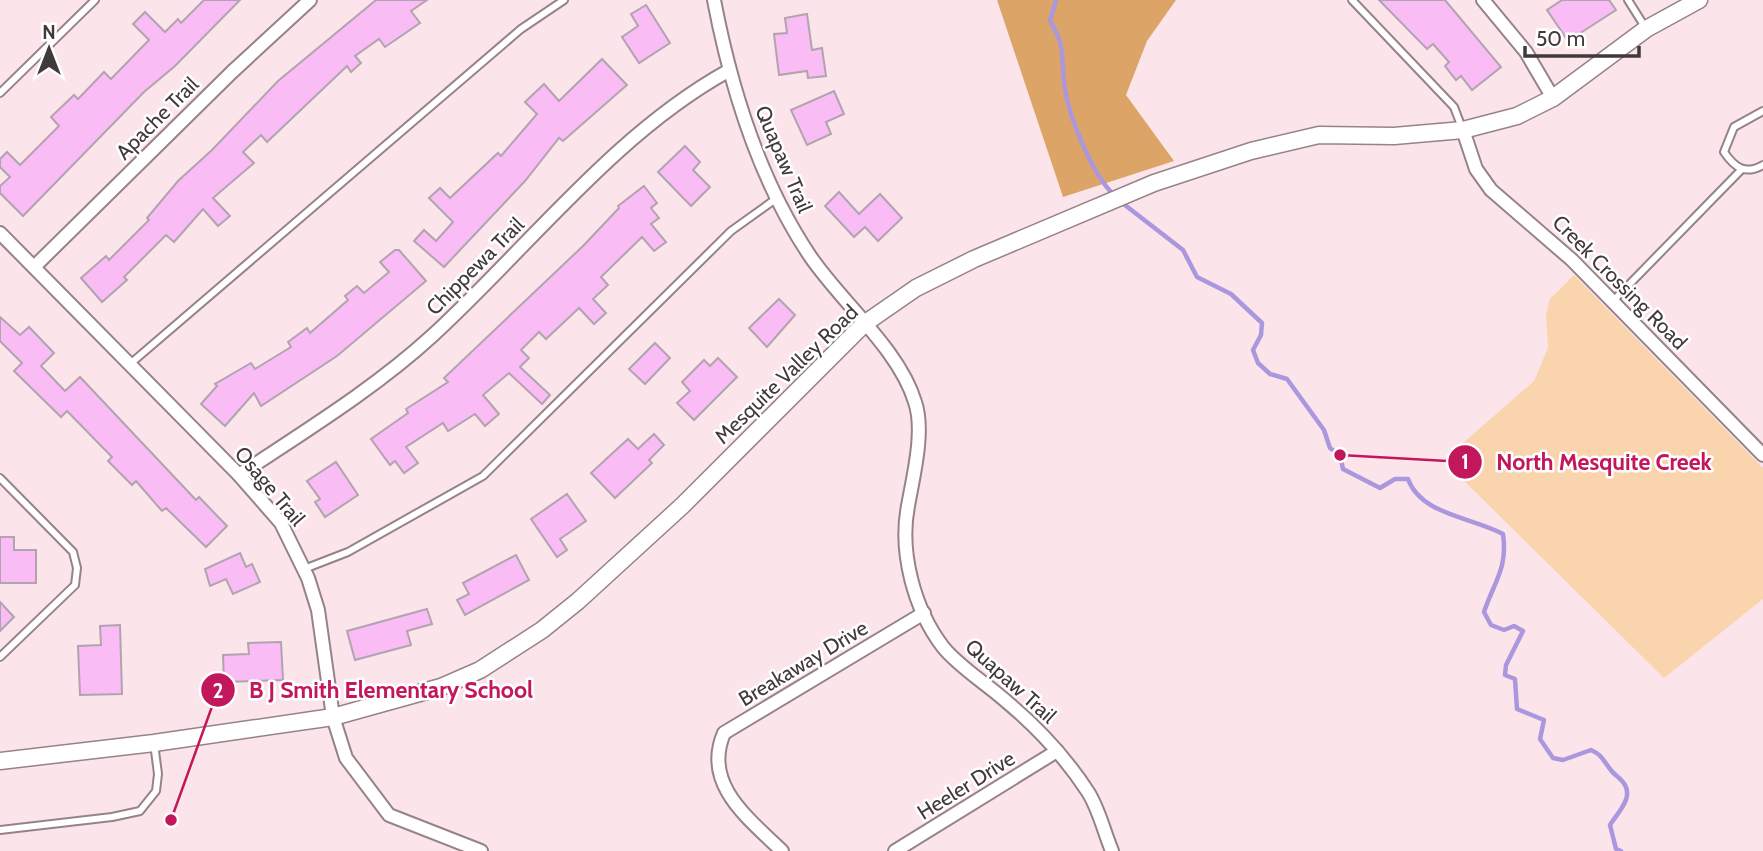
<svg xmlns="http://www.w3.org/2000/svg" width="1763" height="851" font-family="Cabin,sans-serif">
  <rect width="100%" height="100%" fill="#fbe5ea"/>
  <!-- green -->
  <path fill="#f9d4ad" d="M1574 275 1763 468V599L1664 678 1452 469 1454 451 1534 381 1548 348 1546 314 1550 299Z"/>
  <!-- forest -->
  <path fill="#dda467" d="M997 0H1176L1147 41 1126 95 1174 161 1063 197Z"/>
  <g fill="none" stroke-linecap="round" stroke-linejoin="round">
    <!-- stream -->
    <g stroke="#ab97de" stroke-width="4.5">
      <path d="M1056 0 1050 21C1066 47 1061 54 1064 83 1068 114 1091 174 1115 196"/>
      <path d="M1121 202 1183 250 1197 277 1231 294 1262 323 1261 335 1253 350 1258 363 1270 374 1287 379 1324 430 1330 448 1340 455 1343 469 1380 488 1395 479H1408C1421 515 1472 517 1503 534 1508 568 1494 582 1484 612L1491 625 1504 630 1514 626 1523 631 1506 665 1505 675 1515 679 1517 709 1544 720 1540 739 1553 758 1563 760 1591 750C1602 755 1603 760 1610 769 1613 774 1618 776 1622 781 1636 796 1618 812 1610 825L1616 849 1621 851"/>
    </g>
  </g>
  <!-- building -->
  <g fill="#fabcf5" stroke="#b1a3af" stroke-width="2">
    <path d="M204 0H240L175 66 144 92 23 216 0 193V186L10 177 0 167V159L7 152 20 165 59 126 51 117 74 95 78 99 104 72 111 79 149 40 133 24 145 12 165 32 178 19 181 23Z"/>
    <path d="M376 0H427L411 11 420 23 385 47 379 39 355 56 361 63 351 72 347 66 267 142 261 135 243 152 254 163 213 198 230 216 218 226 203 209 174 242 166 235 124 277 127 280 102 302 81 278 106 256 109 260 149 220 147 218 178 181 212 150 278 81Z"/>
    <path d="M1379 0H1445L1501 67 1472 90 1461 76 1456 80 1445 66 1449 62 1433 44 1427 49Z"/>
    <path d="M1562 0H1609L1616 10 1568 41 1547 10Z"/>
    <path d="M646 5 670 43 639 63 622 37 638 26 631 14Z"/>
    <path d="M807 14 812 50 822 48 826 76 808 78 807 71 779 75 774 34 787 33 785 18Z"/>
    <path d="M602 59 627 85 563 141 559 138 525 181 444 267 414 241 424 230 436 241 453 222 429 198 440 188 450 198 498 153 501 156 537 114 525 102 544 84 559 101Z"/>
    <path d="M834 91 844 114 826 122 831 134 807 145 791 110Z"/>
    <path d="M685 146 700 162 693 170 710 187 691 206 658 172Z"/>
    <path d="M644 186 657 203 651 208 659 218 651 224 666 242 654 251 642 237 601 277 608 285 593 299 606 313 594 324 579 308 546 339 539 332 521 350 529 358 520 367 550 395 542 404 509 373 483 395 499 414 485 426 475 414 448 431 443 423 406 447 418 463 404 473 395 461 390 465 371 439 408 413 406 409 448 382 444 378 584 245 619 208 618 206Z"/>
    <path d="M839 192 859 214 880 194 902 218 878 241 865 227 854 237 825 206Z"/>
    <path d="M395 250H399L426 281 337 356 261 406 254 393 225 426 201 404 217 386 215 384 251 363 255 369 291 347 288 342 307 328 310 333 348 300 345 296 357 286 364 293 389 272 380 262Z"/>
    <path d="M779 299 795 315 767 347 749 328Z"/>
    <path d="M0 317 20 335 29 327 54 353 41 366 65 391 80 377 196 500 199 497 227 526 206 547 166 508 162 511 136 481 132 485 108 461 112 457 67 411 61 417 14 371 22 363 0 341Z"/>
    <path d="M655 343 670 358 645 384 629 369Z"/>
    <path d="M718 358 737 377 694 420 677 403 690 391 682 382 704 360 710 366Z"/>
    <path d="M654 434 664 445 649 460 652 463 615 498 591 473 628 439 638 449Z"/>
    <path d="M336 462 358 495 325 517 315 502 320 499 307 481Z"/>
    <path d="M567 494 586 521 560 539 567 550 557 557 531 519Z"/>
    <path d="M0 537H14V550H36V583H0Z"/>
    <path d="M240 553 246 567 252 564 260 582 233 594 226 579 210 586 205 569Z"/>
    <path d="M516 555 529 580 465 615 457 600 469 594 463 583Z"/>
    <path d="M0 602 14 617 0 631Z"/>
    <path d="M427 609 432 624 407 631 411 645 355 660 347 631Z"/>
    <path d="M120 625 122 694 80 695 78 646 101 645 100 626Z"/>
    <path d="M281 642 283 680 224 682 223 655 249 654 248 643Z"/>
  </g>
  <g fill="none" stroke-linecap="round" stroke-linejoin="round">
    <defs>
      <g id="service">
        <path d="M1352 0 1454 107 1462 128"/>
        <path d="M1628 0 1645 27"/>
        <path d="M0 93 95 0"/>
        <path d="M1763 111 1734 127 1724 152C1735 168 1745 175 1763 165"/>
        <path d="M1613 301 1741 170"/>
        <path d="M130 364 521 29 564 0"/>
        <path d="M0 478 73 552 77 568 75 585 0 657"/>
        <path d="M304 569 348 552 483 476 731 231 777 198"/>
        <path d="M0 830 112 817 140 811 156 791 158 774 154 743"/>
      </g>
      <g id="minor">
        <path d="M714 0C731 89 759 180 810 256 841 302 899 349 915 402 925 431 913 477 908 506 899 552 914 609 943 647 959 667 987 684 1007 702 1038 728 1066 758 1088 792 1099 809 1104 832 1112 851"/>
        <path d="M1483 0 1526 52 1553 98"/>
        <path d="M1463 130 1476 169 1491 190 1572 260 1763 455"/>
        <path d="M0 233 239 475 281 523 308 578 318 610 333 717 346 758 389 815 481 851"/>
        <path d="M34 267 232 72 310 0"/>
        <path d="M239 475C305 431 374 389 432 336 528 248 614 134 728 71"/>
        <path d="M782 851C748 818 702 784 724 733L924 613"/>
        <path d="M895 851 1057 751"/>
      </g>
      <path id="tertiary" d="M0 761 154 743 333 717 441 687 480 670 542 630 578 601 683 505 864 324 916 288 974 259 1154 183 1251 151 1319 135 1394 136 1463 130 1517 116 1553 98 1646 29 1699 0"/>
    </defs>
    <!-- service casing -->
    <use href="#service" stroke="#968387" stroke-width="10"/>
    <!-- minor casing -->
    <use href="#minor" stroke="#968387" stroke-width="16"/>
    <!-- tertiary casing -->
    <use href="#tertiary" stroke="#968387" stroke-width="19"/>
    <!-- service -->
    <use href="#service" stroke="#fff" stroke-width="6"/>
    <!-- minor -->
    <use href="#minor" stroke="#fff" stroke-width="12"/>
    <!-- tertiary -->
    <use href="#tertiary" stroke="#fff" stroke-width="16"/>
  </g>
  <g text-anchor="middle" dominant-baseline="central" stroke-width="5" stroke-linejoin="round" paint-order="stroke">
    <!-- street labels -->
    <g font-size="21" fill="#42393b" stroke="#fff">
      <text transform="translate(157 118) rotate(-45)">Apache Trail</text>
      <text transform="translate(784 159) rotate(67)">Quapaw Trail</text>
      <text transform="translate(475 266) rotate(-45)">Chippewa Trail</text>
      <text transform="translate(1620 282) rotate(45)">Creek Crossing Road</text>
      <text transform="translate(786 374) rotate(-44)">Mesquite Valley Road</text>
      <text transform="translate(270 486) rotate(50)">Osage Trail</text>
      <text transform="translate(803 663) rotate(-31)">Breakaway Drive</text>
      <text transform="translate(1011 681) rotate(42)">Quapaw Trail</text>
      <text transform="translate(966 785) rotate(-32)">Heeler Drive</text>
    </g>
  </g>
  <!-- callouts -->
  <path fill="none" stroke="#c2185b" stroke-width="2.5" d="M1340 455L1465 462M171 820L218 690"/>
  <g fill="#c2185b" stroke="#fff" stroke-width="2.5">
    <circle cx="1340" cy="455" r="7"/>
    <circle cx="171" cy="820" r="7"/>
    <circle cx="1465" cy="462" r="18"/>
    <circle cx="218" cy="690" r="18"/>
  </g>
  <g font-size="21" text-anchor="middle" font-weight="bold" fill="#fff">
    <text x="1465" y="469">1</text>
    <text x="218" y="698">2</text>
  </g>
  <g font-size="23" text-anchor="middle" font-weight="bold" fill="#c2185b" stroke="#fff" stroke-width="5" stroke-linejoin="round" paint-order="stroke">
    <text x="1604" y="470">North Mesquite Creek</text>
    <text x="391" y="698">B J Smith Elementary School</text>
  </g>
  <!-- north arrow -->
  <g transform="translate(49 49)" stroke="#ffffff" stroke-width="5" paint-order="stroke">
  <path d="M0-5L12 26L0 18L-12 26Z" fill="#42393b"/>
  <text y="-10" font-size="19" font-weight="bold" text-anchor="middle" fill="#42393b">N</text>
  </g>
  <!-- scale -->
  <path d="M1525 46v10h114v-10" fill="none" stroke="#42393b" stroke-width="3.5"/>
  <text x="1536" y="46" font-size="21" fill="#42393b" stroke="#ffffff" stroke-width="5" paint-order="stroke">50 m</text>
</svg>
